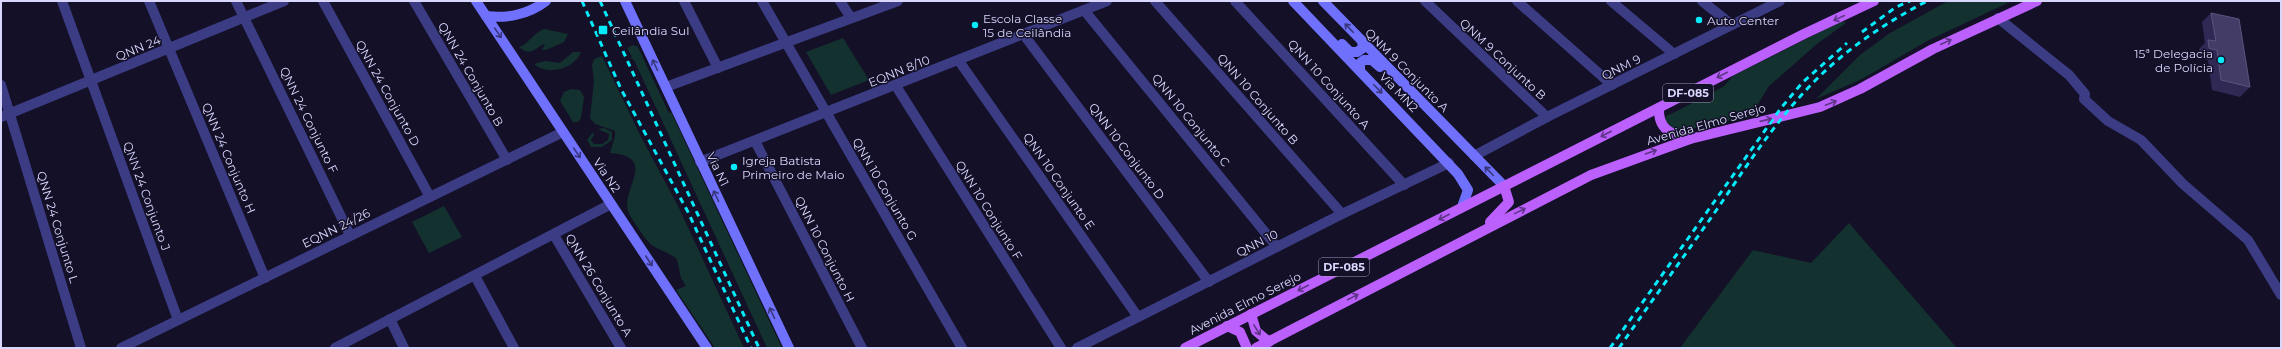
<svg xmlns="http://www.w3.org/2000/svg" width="2282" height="349" font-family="Montserrat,sans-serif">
  <rect width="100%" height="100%" fill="#131027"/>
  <!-- green -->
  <g fill="#13312f">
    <path d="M1948 1H2012L1927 41 1862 79 1816 99 1860 55 1890 33Z"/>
    <path d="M1842 21 1846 23 1817 44 1769 86 1755 109 1762 113 1683 131 1674 130 1665 121 1666 116 1673 113 1723 87 1733 76Z"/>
    <path d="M544 29 568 34 564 42 546 50H542L545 44C537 45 532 59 519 47 530 43 533 33 544 29Z"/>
    <path d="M843 38 869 80 831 95 806 52Z"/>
    <path d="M633 45 638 47 669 113 671 112 782 348H767L634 60 630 58 632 57 627 48Z"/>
    <path d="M573 52H581C575 69 547 76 534 64L545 61 560 63Z"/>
    <path d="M602 56 640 135 679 208 744 348H715L676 290 686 286 681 278 677 259C670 253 661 251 653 246 648 244 630 217 628 211 621 188 659 157 610 153L615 136V131L595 124 590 118 594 81 592 65 594 59Z"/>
    <path d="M571 89 580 90 584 97 581 118 578 122H573L560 101 564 92Z"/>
    <path d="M604 128 612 132V140L602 147H591L587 140 593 132 594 135 591 140 594 144H602L608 140 609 134 598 129Z"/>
    <path d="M444 206 462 237 429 253 412 222Z"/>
    <path d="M1849 223 1957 348H1680L1753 250 1811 263Z"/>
  </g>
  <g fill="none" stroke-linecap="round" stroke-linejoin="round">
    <!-- street -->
    <g stroke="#3c3c85" stroke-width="10">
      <path d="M62 1 178 320"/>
      <path d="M149 1 265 278"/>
      <path d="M236 1 350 235"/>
      <path d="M323 1 430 197"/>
      <path d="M414 1 507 160"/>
      <path d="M684 1 718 68"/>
      <path d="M762 1 962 348"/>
      <path d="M840 1 851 18"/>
      <path d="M1155 1 1342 214"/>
      <path d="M1235 1 1404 185"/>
      <path d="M1425 1 1547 117"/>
      <path d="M1517 1 1612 85"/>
      <path d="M1611 1 1674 54"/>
      <path d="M1702 1 1732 25"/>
      <path d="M1084 10 1277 247"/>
      <path d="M1998 18 2069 75 2085 94 2084 99 2108 121 2141 140 2183 184 2248 240 2281 295"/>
      <path d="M1024 35 1209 282"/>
      <path d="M959 61 1138 317"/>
      <path d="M1 85 81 348"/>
      <path d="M896 86 1061 348"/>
      <path d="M666 87 898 1"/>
      <path d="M1 117 284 1"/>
      <path d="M755 141 862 348"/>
      <path d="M1474 156 1547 117 1780 1"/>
      <path d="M700 162 1107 1"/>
      <path d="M554 235 621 348"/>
      <path d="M475 276 514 348"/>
      <path d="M390 319 404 348"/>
      <path d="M121 348 563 132"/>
      <path d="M335 348 611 204"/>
      <path d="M1077 348 1342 214 1449 163"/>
    </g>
    <!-- secondary -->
    <g stroke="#6f71fd" stroke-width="10">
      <path d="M476 1 707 348"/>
      <path d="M625 1 789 348"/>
      <path d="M1293 1 1458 174 1468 190 1462 207"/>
      <path d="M1323 1 1504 186"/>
      <path d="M486 16C507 19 529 14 546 1"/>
      <path d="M1342 44 1350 52H1357L1363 48 1362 41"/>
      <path d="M1360 70V63L1364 60H1372L1380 67"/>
    </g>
    <!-- primary -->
    <g stroke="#bc60fd" stroke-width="10">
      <path d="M1659 108C1658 130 1671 134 1690 139"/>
      <path d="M1490 222 1509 202 1504 186"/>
      <path d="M1251 314 1256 331 1269 342"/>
      <path d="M1227 326 1240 332 1247 348"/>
      <path d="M1185 348 1804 34 1874 1"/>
      <path d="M1256 348 1591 175 1690 139 1820 107 1860 89 1933 49 2037 1"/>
    </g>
    <!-- rail -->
    <g stroke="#06ebfb" stroke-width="3" stroke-dasharray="6 5" stroke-linecap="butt">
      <path d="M582 1 621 89 688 212 751 348"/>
      <path d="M600 1 759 348"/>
      <path d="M1862 32 1896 7 1910 1"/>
      <path d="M1610 348 1781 108 1802 83 1847 43"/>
      <path d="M1619 348C1653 299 1688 251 1722 202 1755 153 1789 102 1834 63 1863 38 1893 19 1927 1"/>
    </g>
  </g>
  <!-- wall -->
  <path fill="#312955" d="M2211 13 2250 87 2240 97 2212 90 2208 60 2200 58 2199 49 2205 43 2202 22Z"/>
  <!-- building -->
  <path fill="#433c67" stroke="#5b547f" d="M2211 13 2239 19 2250 87 2221 80 2217 50 2209 48 2208 40 2216 41Z"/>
  <!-- one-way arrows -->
  <defs><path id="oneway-shaft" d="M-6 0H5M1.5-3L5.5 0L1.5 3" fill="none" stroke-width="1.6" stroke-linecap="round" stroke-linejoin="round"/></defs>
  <g stroke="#5f3487">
    <use href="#oneway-shaft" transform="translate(1839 18) rotate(155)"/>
    <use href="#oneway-shaft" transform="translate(1946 42) rotate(-25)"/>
    <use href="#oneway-shaft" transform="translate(1722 75) rotate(153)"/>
    <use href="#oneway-shaft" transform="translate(1831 103) rotate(-21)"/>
    <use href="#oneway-shaft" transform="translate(1766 120) rotate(-13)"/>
    <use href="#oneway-shaft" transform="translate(1606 134) rotate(153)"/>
    <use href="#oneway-shaft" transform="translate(1651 152) rotate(-19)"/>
    <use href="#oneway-shaft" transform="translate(1520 211) rotate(-26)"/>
    <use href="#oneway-shaft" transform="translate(1444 217) rotate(153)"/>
    <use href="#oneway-shaft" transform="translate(1303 288) rotate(153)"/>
    <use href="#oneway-shaft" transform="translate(1353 297) rotate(-28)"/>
    <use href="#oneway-shaft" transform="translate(1257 330) rotate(58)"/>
  </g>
  <g stroke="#38377d">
    <use href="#oneway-shaft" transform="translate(1349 28) rotate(-134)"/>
    <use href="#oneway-shaft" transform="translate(498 33) rotate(56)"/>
    <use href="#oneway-shaft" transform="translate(655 65) rotate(-115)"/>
    <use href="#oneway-shaft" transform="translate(1378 89) rotate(46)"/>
    <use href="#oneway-shaft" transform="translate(577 153) rotate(56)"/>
    <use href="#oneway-shaft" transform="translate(1489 171) rotate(-134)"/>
    <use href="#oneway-shaft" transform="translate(716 196) rotate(-116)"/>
    <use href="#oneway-shaft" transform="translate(649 261) rotate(57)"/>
    <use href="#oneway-shaft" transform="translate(772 313) rotate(-116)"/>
  </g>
  <!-- markers -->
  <g fill="#06ebfb" stroke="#131027" stroke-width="1.5">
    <circle cx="1699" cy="20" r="4"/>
    <circle cx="975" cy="25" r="4"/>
    <rect x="598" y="25" width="10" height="10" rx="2"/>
    <circle cx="2221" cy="60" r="4"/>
    <circle cx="734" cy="167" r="4"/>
  </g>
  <g text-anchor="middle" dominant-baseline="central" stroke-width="3" stroke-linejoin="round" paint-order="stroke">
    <!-- shield labels -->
    <g fill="#131027" stroke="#9e9bbe" stroke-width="1">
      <rect x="1663" y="84" width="50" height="18" rx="3"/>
      <rect x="1319" y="258" width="50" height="18" rx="3"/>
    </g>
    <g font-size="11" font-weight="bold" fill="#dad7fe">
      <text x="1688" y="93">DF-085</text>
      <text x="1344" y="267">DF-085</text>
    </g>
    <!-- poi labels -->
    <g font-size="12" fill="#dad7fe" stroke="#131027" text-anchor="start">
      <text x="983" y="18">Escola Classe<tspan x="983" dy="14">15 de Ceilândia</tspan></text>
      <text x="1707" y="20">Auto Center</text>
      <text x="612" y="30">Ceilândia Sul</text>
      <text x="2213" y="53" text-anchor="end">15ª Delegacia<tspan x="2213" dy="14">de Polícia</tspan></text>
      <text x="742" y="160">Igreja Batista<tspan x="742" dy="14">Primeiro de Maio</tspan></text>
    </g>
    <!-- street labels -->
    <g font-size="12" fill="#dad7fe" stroke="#131027">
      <text transform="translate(138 48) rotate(-22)">QNN 24</text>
      <text transform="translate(1503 59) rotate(43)">QNM 9 Conjunto B</text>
      <text transform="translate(1621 67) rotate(-26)">QNM 9</text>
      <text transform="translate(1407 70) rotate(45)">QNM 9 Conjunto A</text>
      <text transform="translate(899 71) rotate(-22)">EQNN 8/10</text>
      <text transform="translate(471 74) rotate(60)">QNN 24 Conjunto B</text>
      <text transform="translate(1329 84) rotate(48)">QNN 10 Conjunto A</text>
      <text transform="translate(1399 92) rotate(46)">Via MN2</text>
      <text transform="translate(388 93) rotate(61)">QNN 24 Conjunto D</text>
      <text transform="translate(1258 99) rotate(49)">QNN 10 Conjunto B</text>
      <text transform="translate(309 120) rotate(64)">QNN 24 Conjunto F</text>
      <text transform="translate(1191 120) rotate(51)">QNN 10 Conjunto C</text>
      <text transform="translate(1706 124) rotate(-16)">Avenida Elmo Serejo</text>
      <text transform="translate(1127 151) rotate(53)">QNN 10 Conjunto D</text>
      <text transform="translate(229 158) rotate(67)">QNN 24 Conjunto H</text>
      <text transform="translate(718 169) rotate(65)">Via N1</text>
      <text transform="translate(607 175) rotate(56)">Via N2</text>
      <text transform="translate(1059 181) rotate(55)">QNN 10 Conjunto E</text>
      <text transform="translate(885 189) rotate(60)">QNN 10 Conjunto G</text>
      <text transform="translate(147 196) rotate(70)">QNN 24 Conjunto J</text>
      <text transform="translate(989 210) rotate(58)">QNN 10 Conjunto F</text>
      <text transform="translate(58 227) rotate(73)">QNN 24 Conjunto L</text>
      <text transform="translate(336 228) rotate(-26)">EQNN 24/26</text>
      <text transform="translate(1257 243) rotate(-27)">QNN 10</text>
      <text transform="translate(825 249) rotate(63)">QNN 10 Conjunto H</text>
      <text transform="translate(599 285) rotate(59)">QNN 26 Conjunto A</text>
      <text transform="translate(1245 303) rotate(-27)">Avenida Elmo Serejo</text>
    </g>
  </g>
  <!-- border -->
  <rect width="2282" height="349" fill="none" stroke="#dad7fe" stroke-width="4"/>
</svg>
